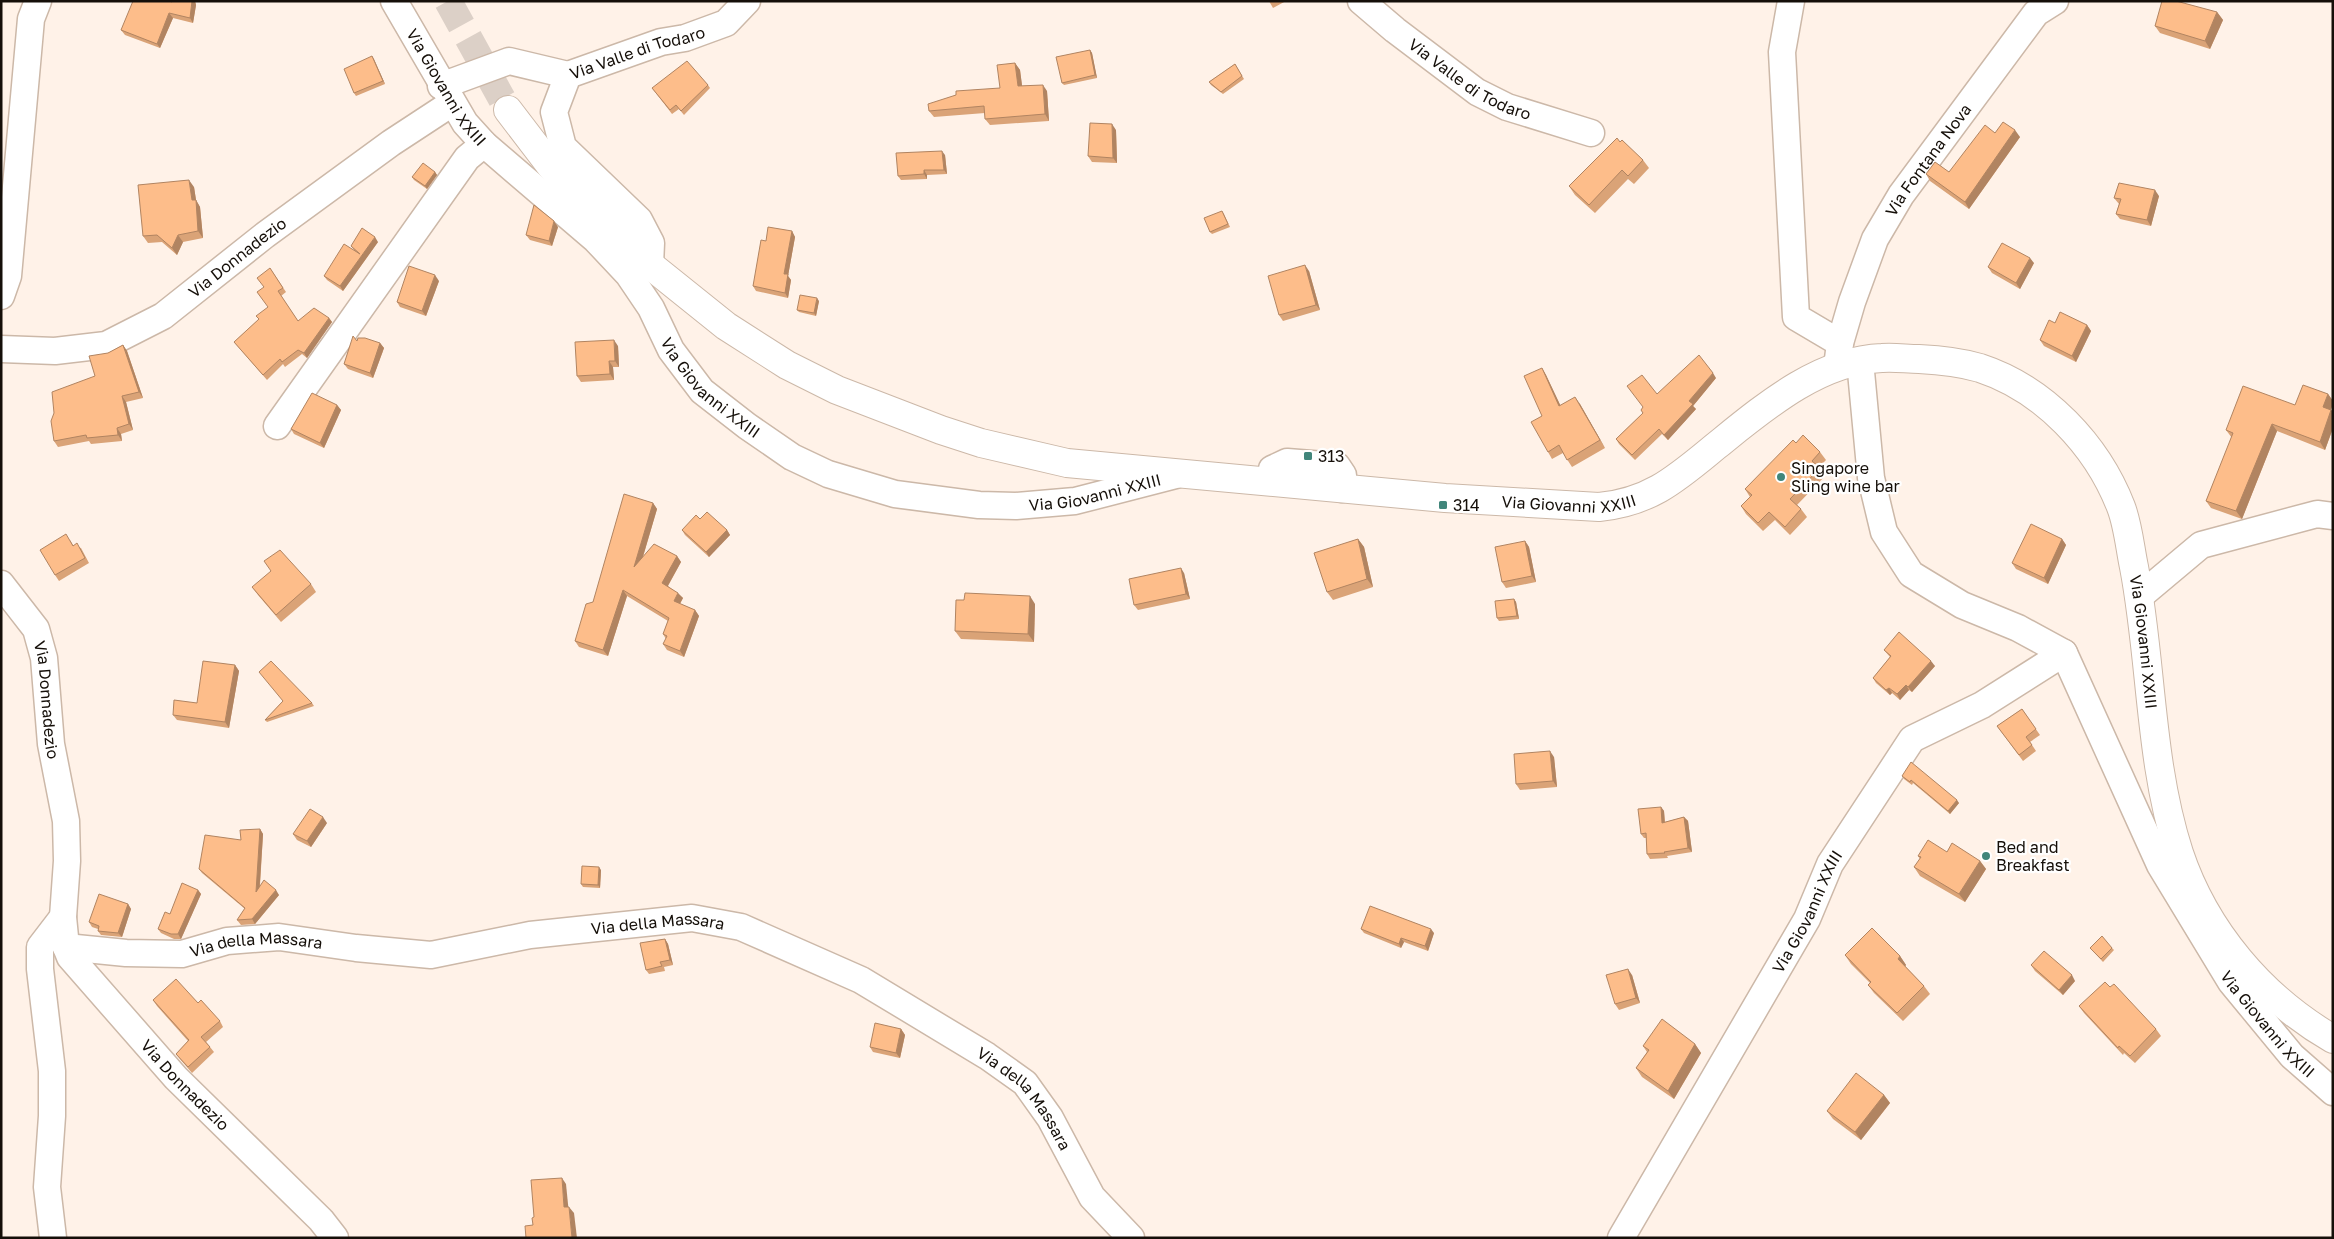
<svg xmlns="http://www.w3.org/2000/svg" width="2334" height="1239" font-family="'Golos Text',sans-serif">
  <rect width="100%" height="100%" fill="#fff2e8"/>
  <g fill="none" stroke-linecap="round" stroke-linejoin="round">
    <!-- major-tunnel -->
    <path stroke="#dcd0c7" stroke-width="28" stroke-dasharray="28 14" stroke-linecap="butt" d="M448 1 508 110"/>
    <defs>
      <g id="minor">
        <path id="s1" d="M394 1 465 123 484 144 596 240 628 274 651 308 671 350 702 391 747 426 792 457 828 474 895 494 979 505 1016 506 1075 501 1176 475"/>
        <path id="s2" d="M1361 1 1395 30 1477 92 1507 107 1591 133"/>
        <path d="M1791 1 1782 52 1796 317 1840 343 1838 359"/>
        <path d="M441 86 509 61 568 75"/>
        <path id="s3" d="M650 265 651 243 639 220 563 147 554 112 568 75 661 42 685 38 726 23 747 1"/>
        <path d="M1 296 8 276 31 19 38 1"/>
        <path id="s4" d="M1840 343 1852 302 1875 239 1901 195 2036 13 2055 1"/>
        <path id="s5" d="M1 349 55 351 106 345 163 316 265 235 391 143 452 103"/>
        <path id="s6" d="M1860 361 1871 478 1884 532 1911 574 1962 605 2018 628 2064 653 2160 865 2231 982 2292 1056 2333 1092"/>
        <path d="M277 426 467 158 484 144"/>
        <path d="M1270 481 1272 469 1287 462 1337 466 1343 475 1342 489"/>
        <path id="s7" d="M1 584 36 629 44 658 51 744 66 821 67 861 63 917 66 947 70 957 176 1078 321 1220 335 1238"/>
        <path d="M2139 597 2201 545 2317 514 2333 516"/>
        <path id="s8" d="M66 947 126 953 182 954 227 941 279 937 356 948 431 955 530 935 692 918 741 927 861 980 987 1056 1025 1083 1050 1118 1092 1197 1131 1238"/>
        <path d="M53 1238 47 1187 52 1116V1071L40 969V947L63 917"/>
        <path id="s9" d="M1621 1238 1807 919 1830 864 1912 739 1982 705 2064 653"/>
      </g>
      <g id="major">
        <path id="s10" d="M508 110 550 165 598 217 650 265 726 326 787 365 837 390 941 430 981 443 1067 463 1445 498 1599 507C1651 502 1677 478 1716 446 1763 408 1819 360 1882 358 1895 357 1907 359 1919 359 1940 360 1960 362 1980 368 2044 389 2097 445 2121 507 2128 525 2130 548 2134 567 2152 661 2149 761 2179 853 2205 931 2262 998 2333 1039"/>
      </g>
    </defs>
    <!-- minor casing -->
    <use href="#minor" stroke="#ccb8a8" stroke-width="29"/>
    <!-- major casing -->
    <use href="#major" stroke="#ccb8a8" stroke-width="30"/>
    <!-- minor -->
    <use href="#minor" stroke="#fff" stroke-width="26"/>
    <!-- major -->
    <use href="#major" stroke="#fff" stroke-width="28"/>
  </g>
  <!-- wall -->
  <g fill="#daa377">
    <path d="M172 1H195L196 5 193 23 173 18 160 48 125 35 121 30Z"/>
    <path d="M1269 1H1286L1273 8Z"/>
    <path d="M2217 12 2223 20 2210 49 2160 33 2155 26Z"/>
    <path d="M1090 50 1092 53 1097 78 1064 85 1062 83Z"/>
    <path d="M372 56 385 84 356 96 354 93Z"/>
    <path d="M1015 63 1020 70 1022 86 1047 91 1049 121 990 125 985 119V113L934 117 929 111 1000 88Z"/>
    <path d="M1235 64 1244 79 1223 94 1211 85 1209 82Z"/>
    <path d="M708 85 710 88 684 115 679 109 672 114 652 88Z"/>
    <path d="M1116 130 1117 163 1092 162 1088 156Z"/>
    <path d="M1995 133 2020 137 1969 209 1930 181 1926 174 1949 172Z"/>
    <path d="M1620 142 1643 160 1649 168 1634 184 1628 179 1595 213 1575 195 1569 186Z"/>
    <path d="M945 155 947 174 927 175V179L901 180 898 176Z"/>
    <path d="M435 172 437 175 427 189 414 180 412 177Z"/>
    <path d="M194 187 196 200 200 207 203 238 183 242 177 255 162 242 148 243 143 236Z"/>
    <path d="M2159 196 2151 226 2120 219 2116 214 2119 204 2114 198Z"/>
    <path d="M1222 211 1224 214 1230 227 1212 234 1210 232Z"/>
    <path d="M558 227 552 246 530 240 526 235Z"/>
    <path d="M792 231 795 237 788 276 791 280 788 298 756 291 753 286 766 241Z"/>
    <path d="M378 242 343 291 327 280 324 276 354 250 351 246Z"/>
    <path d="M2034 263 2020 289 1992 273 1988 267Z"/>
    <path d="M270 268 286 292 281 296 298 321 329 318 332 322 307 358 302 354 285 367 283 364 267 380 234 342 259 319 268 307Z"/>
    <path d="M1309 271 1320 310 1283 321 1279 315Z"/>
    <path d="M439 281 426 316 400 307 397 302Z"/>
    <path d="M819 301 816 316 799 312 797 310Z"/>
    <path d="M2055 323 2087 325 2091 331 2076 362 2044 346 2040 340Z"/>
    <path d="M357 341 380 343 384 348 373 378 348 369 344 364Z"/>
    <path d="M123 345 127 351 143 398 126 402 133 430 121 434 122 441 91 444 89 441 58 447 54 441 95 376 108 353Z"/>
    <path d="M618 346 619 367H613L614 380 581 382 577 376Z"/>
    <path d="M1542 368 1546 375 1560 405 1580 404 1605 448 1572 467 1563 453 1552 459 1548 452 1542 416Z"/>
    <path d="M1716 378 1693 406 1696 409 1668 440 1662 434 1635 460 1619 444 1616 439 1643 413 1641 410 1657 394Z"/>
    <path d="M2328 394 2333 401V404L2331 410 2333 412V428L2325 450 2277 431 2242 519 2211 508 2206 501 2232 438 2226 430 2295 405Z"/>
    <path d="M337 405 341 410 324 448 294 434 291 429Z"/>
    <path d="M1796 443 1820 452 1826 460 1819 467 1825 476 1797 505 1801 509 1807 517 1790 535 1775 520 1763 531 1746 514 1741 506 1750 497 1745 489Z"/>
    <path d="M653 503 657 509 643 557 677 556 681 562 668 586 683 598 680 604 695 610 699 616 684 657 667 650 663 644 666 639 663 634 668 621 627 596 608 656 579 647 575 641 593 602Z"/>
    <path d="M700 519 727 530 730 535 709 557 685 535 682 530Z"/>
    <path d="M1358 539 1364 547 1373 587 1333 600 1327 592Z"/>
    <path d="M2062 539 2066 545 2048 584 2016 569 2012 563Z"/>
    <path d="M70 540 73 545 81 548 89 563 59 581 55 575Z"/>
    <path d="M1525 541 1529 547 1536 582 1506 588 1502 582Z"/>
    <path d="M1184 573 1190 599 1138 610 1134 605Z"/>
    <path d="M311 584 316 592 281 622 258 595 252 587Z"/>
    <path d="M1514 599 1516 602 1519 619 1499 621 1497 618Z"/>
    <path d="M1035 604 1034 642 961 639 955 631Z"/>
    <path d="M1884 650 1935 666 1912 692 1909 690 1900 700 1892 693 1890 695 1876 683 1873 678 1890 657Z"/>
    <path d="M235 665 239 671 229 728 177 720 173 715 197 703Z"/>
    <path d="M283 701 312 703 314 706 267 722 265 720Z"/>
    <path d="M2022 709 2040 735 2030 742 2036 751 2023 761 1997 726Z"/>
    <path d="M1554 757 1557 787 1520 790 1516 784Z"/>
    <path d="M1902 776 1959 803 1950 814 1913 783 1912 785 1904 779Z"/>
    <path d="M1661 807 1664 811 1665 822 1684 817 1688 821 1692 852 1667 856 1668 858 1650 859 1647 854 1646 838H1644L1641 834Z"/>
    <path d="M327 823 311 847 297 840 293 834Z"/>
    <path d="M260 829 263 834 260 886 279 895 255 924 241 925 237 920 245 909 202 873 199 869 241 840Z"/>
    <path d="M1947 852 1980 861 1986 869 1965 902 1920 876 1914 867 1920 859 1918 856Z"/>
    <path d="M601 870 600 888 583 887 581 884Z"/>
    <path d="M198 890 201 894 181 939H174L161 933 158 929 170 914Z"/>
    <path d="M128 904 131 909 122 937 101 935 98 931V929L92 927 89 922Z"/>
    <path d="M1361 929 1434 933 1428 951 1404 942 1401 948 1364 933Z"/>
    <path d="M665 939 668 944 673 965 664 967 665 971 649 974 646 970Z"/>
    <path d="M2090 948H2112L2114 950 2103 962Z"/>
    <path d="M1845 955 1900 956 1906 965 1905 966 1924 986 1930 994 1903 1021 1874 993 1868 985 1870 983 1851 964Z"/>
    <path d="M2031 965 2075 981 2063 995 2035 971Z"/>
    <path d="M1632 975 1640 1003 1619 1010 1615 1004Z"/>
    <path d="M2110 987 2156 1029 2161 1036 2135 1063 2124 1053 2123 1055 2084 1013 2079 1006Z"/>
    <path d="M153 1000 220 1021 223 1027 206 1042 214 1052 192 1073 180 1059 176 1054 188 1041 157 1006Z"/>
    <path d="M901 1029 905 1035 900 1058 873 1052 870 1047Z"/>
    <path d="M1695 1044 1701 1053 1674 1099 1642 1077 1636 1068 1647 1052 1643 1046Z"/>
    <path d="M1884 1095 1890 1103 1861 1140 1833 1119 1827 1111Z"/>
  </g>
  <!-- shaded-wall -->
  <g fill="#b18461">
    <path d="M192 1H195L196 5 193 23 190 18Z"/>
    <path d="M2217 12 2223 20 2210 49 2205 41Z"/>
    <path d="M169 13 173 18 160 48 157 44Z"/>
    <path d="M1090 50 1092 53 1097 78 1095 75Z"/>
    <path d="M372 56 374 59 385 84 383 81Z"/>
    <path d="M1015 63 1020 70 1023 93 1018 86Z"/>
    <path d="M1043 85 1047 91 1049 121 1045 114Z"/>
    <path d="M1112 124 1116 130 1117 163 1113 158Z"/>
    <path d="M2015 130 2020 137 1969 209 1965 202Z"/>
    <path d="M942 151 945 155 947 174 944 170Z"/>
    <path d="M924 170 927 175V179L924 174Z"/>
    <path d="M435 172 437 175 427 189 425 186Z"/>
    <path d="M189 180 194 187 196 200 200 207 203 238 198 231 192 200Z"/>
    <path d="M2155 190 2159 196 2151 226 2147 220Z"/>
    <path d="M554 221 558 227 552 246 549 241Z"/>
    <path d="M792 231 795 237 788 276 791 280 788 298 785 293 784 274Z"/>
    <path d="M178 235 183 242 177 255 172 248Z"/>
    <path d="M375 237 378 242 343 291 340 286Z"/>
    <path d="M2030 258 2034 263 2020 289 2016 283Z"/>
    <path d="M1305 265 1309 271 1320 310 1316 305Z"/>
    <path d="M435 275 439 281 426 316 422 311Z"/>
    <path d="M817 298 819 301 816 316 814 313Z"/>
    <path d="M329 318 332 322 307 358 304 353Z"/>
    <path d="M2087 325 2091 331 2076 362 2072 356Z"/>
    <path d="M614 340 618 346 619 367 615 361Z"/>
    <path d="M380 343 384 348 373 378 370 373Z"/>
    <path d="M123 345 127 351 143 398 139 392Z"/>
    <path d="M609 361 613 367 614 380 610 374Z"/>
    <path d="M1542 368 1546 375 1564 413 1559 406Z"/>
    <path d="M1713 373 1716 378 1693 406 1696 409 1668 440 1664 435 1689 401Z"/>
    <path d="M2328 394 2333 401V404L2329 414 2323 407Z"/>
    <path d="M122 396 126 402 133 430 129 424Z"/>
    <path d="M1575 397 1580 404 1605 448 1600 440Z"/>
    <path d="M337 405 341 410 324 448 320 443Z"/>
    <path d="M2331 410 2333 412V428L2325 450 2320 442Z"/>
    <path d="M2272 424 2277 431 2242 519 2236 511Z"/>
    <path d="M117 428 121 434 122 441 118 435Z"/>
    <path d="M653 503 657 509 638 573 634 567Z"/>
    <path d="M727 530 730 535 709 557 706 552Z"/>
    <path d="M1358 539 1364 547 1373 587 1367 579Z"/>
    <path d="M2062 539 2066 545 2048 584 2044 578Z"/>
    <path d="M1525 541 1529 547 1536 582 1532 576Z"/>
    <path d="M677 556 681 562 666 589 662 583Z"/>
    <path d="M1181 568 1184 573 1190 599 1186 594Z"/>
    <path d="M623 590 627 596 608 656 603 650Z"/>
    <path d="M678 593 683 598 678 607 674 601Z"/>
    <path d="M1030 596 1035 604 1034 642 1028 634Z"/>
    <path d="M1514 599 1516 602 1519 619 1517 616Z"/>
    <path d="M695 610 699 616 684 657 680 651Z"/>
    <path d="M1931 661 1935 666 1912 692 1908 687Z"/>
    <path d="M235 665 239 671 229 728 225 722Z"/>
    <path d="M1906 685 1909 690 1900 700 1897 694Z"/>
    <path d="M1889 688 1892 693 1890 695 1886 690Z"/>
    <path d="M1550 751 1554 757 1557 787 1553 781Z"/>
    <path d="M1957 800 1959 803 1950 814 1948 811Z"/>
    <path d="M1661 807 1664 811 1665 827 1662 823Z"/>
    <path d="M323 817 327 823 311 847 307 841Z"/>
    <path d="M1684 817 1688 821 1692 852 1688 848Z"/>
    <path d="M260 829 263 834 259 896 256 892Z"/>
    <path d="M1980 861 1986 869 1965 902 1959 894Z"/>
    <path d="M599 867 601 870 600 888 598 885Z"/>
    <path d="M198 890 201 894 181 939 178 934Z"/>
    <path d="M276 890 279 895 255 924 252 919Z"/>
    <path d="M128 904 131 909 122 937 118 933Z"/>
    <path d="M1431 929 1434 933 1428 951 1425 946Z"/>
    <path d="M1401 938 1404 942 1401 948 1399 944Z"/>
    <path d="M665 939 668 944 673 965 670 960Z"/>
    <path d="M1900 956 1906 965 1904 968 1898 959Z"/>
    <path d="M1628 969 1632 975 1640 1003 1636 998Z"/>
    <path d="M2072 975 2075 981 2063 995 2059 990Z"/>
    <path d="M901 1029 905 1035 900 1058 896 1053Z"/>
    <path d="M1695 1044 1701 1053 1674 1099 1668 1091Z"/>
    <path d="M1884 1095 1890 1103 1861 1140 1855 1132Z"/>
    <path d="M562 1178 566 1184 569 1214 564 1207Z"/>
    <path d="M569 1207 574 1213 577 1238H572Z"/>
  </g>
  <!-- building -->
  <g fill="#fdbd8a" stroke="#b18461">
    <path d="M133 1H170L172 2V1H192L190 18 169 13 157 44 121 30Z"/>
    <path d="M2162 1H2176L2217 12 2205 41 2155 26Z"/>
    <path d="M1090 50 1095 75 1062 83 1056 57Z"/>
    <path d="M372 56 383 81 354 93 344 69Z"/>
    <path d="M687 61 708 85 681 111 676 105 670 110 652 88Z"/>
    <path d="M1015 63 1018 86 1043 85 1045 114 985 119 984 106 929 111 928 104 956 95V91L1000 88 997 65Z"/>
    <path d="M1235 64 1242 76 1221 92 1209 82Z"/>
    <path d="M2003 122 2015 130 1965 202 1926 174 1935 162 1949 172 1985 125 1995 133Z"/>
    <path d="M1090 123 1112 124 1113 158 1088 156Z"/>
    <path d="M1617 138 1620 142 1622 140 1643 160 1628 176 1622 170 1589 205 1569 186Z"/>
    <path d="M942 151 944 170H924V174L898 176 896 153Z"/>
    <path d="M423 163 435 172 425 186 412 177Z"/>
    <path d="M189 180 192 200H196L198 231 178 235 172 248 157 235 143 236 138 185Z"/>
    <path d="M2119 183 2155 190 2147 220 2116 214 2121 199 2114 198Z"/>
    <path d="M534 205 554 221 549 241 526 235Z"/>
    <path d="M1222 211 1228 224 1210 232 1204 218Z"/>
    <path d="M768 227 792 231 784 274H788L785 293 753 286 761 240 766 241Z"/>
    <path d="M362 228 375 237 340 286 324 276 344 244 360 254 351 246Z"/>
    <path d="M2002 243 2030 258 2016 283 1988 267Z"/>
    <path d="M1305 265 1316 305 1279 315 1268 276Z"/>
    <path d="M409 266 435 275 422 311 397 302Z"/>
    <path d="M270 268 283 288 278 291 298 321 314 308 329 318 304 353 298 350 282 362 280 359 263 375 234 342 259 319 256 316 268 307 257 292 264 287 257 278Z"/>
    <path d="M800 295 817 298 814 313 797 310Z"/>
    <path d="M2060 312 2087 325 2072 356 2040 340 2049 320 2055 323Z"/>
    <path d="M353 336 357 341 358 338H365L380 343 370 373 344 364Z"/>
    <path d="M614 340 615 361H609L610 374 577 376 575 342Z"/>
    <path d="M123 345 139 392 122 396 129 424 117 428 118 435 87 438 86 435 54 441 51 421 54 413 52 392 95 376 89 356 108 353Z"/>
    <path d="M1699 355 1713 373 1689 401 1693 404 1664 435 1659 429 1632 455 1616 439 1643 413 1641 410 1643 407 1627 386 1642 375 1657 394Z"/>
    <path d="M1542 368 1559 406 1575 397 1600 440 1567 460 1559 445 1548 452 1531 422 1542 416 1524 376Z"/>
    <path d="M2303 385 2328 394 2323 407 2331 410 2320 442 2272 424 2236 511 2206 501 2233 433 2226 430 2243 386 2295 405Z"/>
    <path d="M312 393 337 405 320 443 291 429Z"/>
    <path d="M1803 435 1820 452 1812 461 1820 468 1790 499 1801 509 1785 527 1769 512 1758 523 1741 506 1752 495 1745 489 1793 440 1796 443Z"/>
    <path d="M624 494 653 503 634 567 654 544 677 556 662 583 678 593 674 601 695 610 680 651 663 644 667 636 663 634 669 618 623 590 603 650 575 641 586 604 593 602Z"/>
    <path d="M707 512 727 530 706 552 682 530 696 515 700 519Z"/>
    <path d="M2031 524 2062 539 2044 578 2012 563Z"/>
    <path d="M66 534 73 546 77 543 85 558 55 575 40 550Z"/>
    <path d="M1358 539 1367 579 1327 592 1314 553Z"/>
    <path d="M1525 541 1532 576 1502 582 1495 547Z"/>
    <path d="M280 550 311 584 276 615 252 587 271 571 264 561Z"/>
    <path d="M1181 568 1186 594 1134 605 1129 579Z"/>
    <path d="M965 593 1030 596 1028 634 955 631 956 600H964Z"/>
    <path d="M1514 599 1517 616 1497 618 1495 601Z"/>
    <path d="M1899 632 1931 661 1908 687 1906 685 1897 694 1889 688 1886 690 1873 678 1891 656 1884 650Z"/>
    <path d="M203 661 235 665 225 722 173 715 174 700 197 703Z"/>
    <path d="M271 661 312 703 265 720 283 701 259 672Z"/>
    <path d="M2022 709 2036 729 2026 737 2032 745 2019 755 1997 726Z"/>
    <path d="M1550 751 1553 781 1516 784 1514 754Z"/>
    <path d="M1911 762 1957 800 1948 811 1911 780 1910 782 1902 776Z"/>
    <path d="M1661 807 1662 823 1684 817 1688 848 1664 852 1665 853 1647 854 1646 833 1641 834 1638 809Z"/>
    <path d="M310 809 323 817 307 841 293 834Z"/>
    <path d="M260 829 256 892 264 880 276 890 252 919 237 920 245 908 199 869 205 835 241 840 240 830Z"/>
    <path d="M1928 840 1947 852 1952 843 1980 861 1959 894 1914 867 1921 857 1918 856Z"/>
    <path d="M582 866 599 867 598 885 581 884Z"/>
    <path d="M182 883 198 890 178 934H171L158 929 165 912 170 914Z"/>
    <path d="M99 894 128 904 118 933 98 931 99 926 89 922Z"/>
    <path d="M1370 906 1431 929 1425 946 1401 938 1399 944 1361 929Z"/>
    <path d="M1872 928 1900 956 1898 959 1924 986 1897 1013 1868 985 1871 982 1845 955Z"/>
    <path d="M2102 936 2112 948 2101 959 2090 948Z"/>
    <path d="M665 939 670 960 660 962 662 966 646 970 640 943Z"/>
    <path d="M2044 951 2072 975 2059 990 2031 965Z"/>
    <path d="M1628 969 1636 998 1615 1004 1606 975Z"/>
    <path d="M176 979 198 1003 201 1000 220 1021 201 1037 210 1047 188 1067 176 1054 189 1040 153 1000Z"/>
    <path d="M2105 982 2110 987 2114 984 2156 1029 2130 1056 2119 1046 2118 1048 2079 1006Z"/>
    <path d="M1662 1019 1695 1044 1668 1091 1636 1068 1649 1050 1643 1046Z"/>
    <path d="M875 1023 901 1029 896 1053 870 1047Z"/>
    <path d="M1856 1073 1884 1095 1855 1132 1827 1111Z"/>
    <path d="M562 1178 564 1207H569L572 1238H526L525 1226 533 1225 532 1218 534 1217 531 1180Z"/>
  </g>
  <!-- markers -->
  <g fill="#41867b" stroke="#fff" stroke-width="2">
    <rect x="1303" y="451" width="10" height="10" rx="2.5"/>
    <circle cx="1781" cy="477" r="5"/>
    <rect x="1438" y="500" width="10" height="10" rx="2.5"/>
    <circle cx="1986" cy="856" r="5"/>
  </g>
  <g text-anchor="middle" dominant-baseline="central" stroke-width="4.5" stroke-linejoin="round" paint-order="stroke">
    <!-- street labels -->
    <g font-size="16" fill="#150f09" stroke="#fff">
      <text stroke="none"><textPath href="#s3" startOffset="302">Via Valle di Todaro</textPath></text>
      <text stroke="none"><textPath href="#s2" startOffset="135">Via Valle di Todaro</textPath></text>
      <text stroke="none"><textPath href="#s1" startOffset="101">Via Giovanni XXIII</textPath></text>
      <text stroke="none"><textPath href="#s4" startOffset="205">Via Fontana Nova</textPath></text>
      <text stroke="none"><textPath href="#s5" startOffset="264">Via Donnadezio</textPath></text>
      <text stroke="none"><textPath href="#s1" startOffset="506">Via Giovanni XXIII</textPath></text>
      <text stroke="none"><textPath href="#s1" startOffset="926">Via Giovanni XXIII</textPath></text>
      <text stroke="none"><textPath href="#s10" startOffset="1182">Via Giovanni XXIII</textPath></text>
      <text stroke="none"><textPath href="#s10" startOffset="1978">Via Giovanni XXIII</textPath></text>
      <text stroke="none"><textPath href="#s7" startOffset="129">Via Donnadezio</textPath></text>
      <text stroke="none"><textPath href="#s9" startOffset="376">Via Giovanni XXIII</textPath></text>
      <text stroke="none"><textPath href="#s8" startOffset="598">Via della Massara</textPath></text>
      <text stroke="none"><textPath href="#s8" startOffset="192">Via della Massara</textPath></text>
      <text stroke="none"><textPath href="#s6" startOffset="821">Via Giovanni XXIII</textPath></text>
      <text stroke="none"><textPath href="#s7" startOffset="561">Via Donnadezio</textPath></text>
      <text stroke="none"><textPath href="#s8" startOffset="1018">Via della Massara</textPath></text>
    </g>
    <!-- poi labels -->
    <g font-size="16" fill="#150f09" stroke="#fff" text-anchor="start">
      <text x="1318" y="456">313</text>
      <text x="1791" y="468">Singapore<tspan x="1791" dy="18">Sling wine bar</tspan></text>
      <text x="1453" y="505">314</text>
      <text x="1996" y="847">Bed and<tspan x="1996" dy="18">Breakfast</tspan></text>
    </g>
  </g>
  <!-- border -->
  <rect width="2334" height="1239" fill="none" stroke="#150f09" stroke-width="5"/>
</svg>
